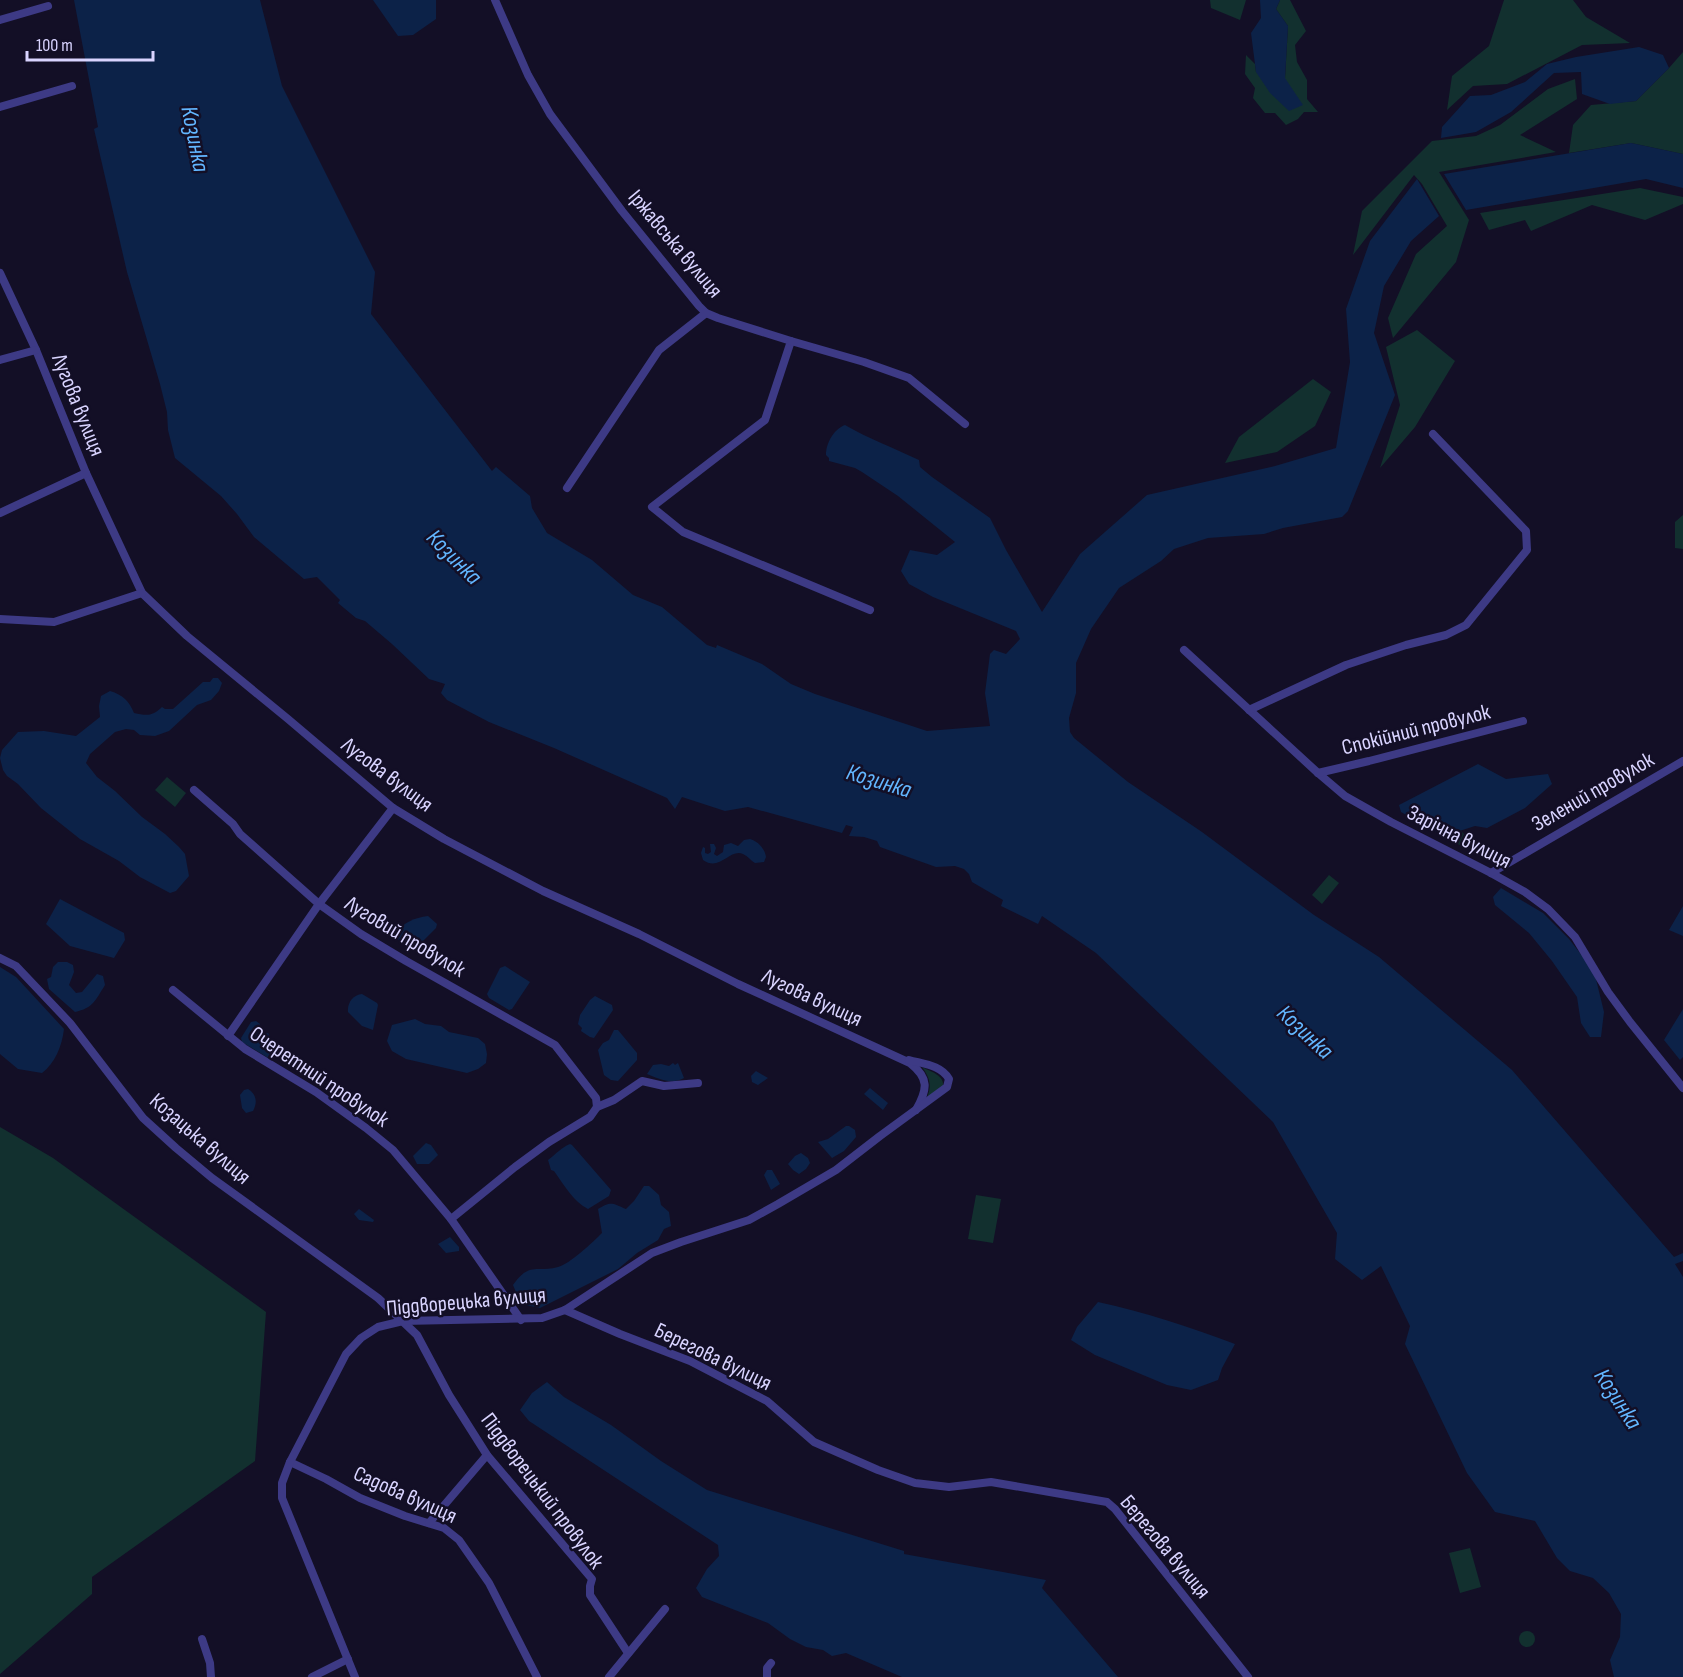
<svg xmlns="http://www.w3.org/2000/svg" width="1683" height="1677" font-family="'Sofia Sans Condensed',sans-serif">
  <rect width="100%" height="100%" fill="#130f26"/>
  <!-- green -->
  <g fill="#12302f">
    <path d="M1210 0H1246L1240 20 1211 8Z"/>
    <path d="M1280 0H1290L1306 31 1295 45 1297 62 1307 80V99L1318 112H1304L1298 119 1286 125 1275 113H1265L1253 98 1255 88 1245 74 1246 55 1255 64 1256 72 1285 78 1288 26 1276 9Z"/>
    <path d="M1504 0H1573L1586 17 1630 43 1582 45 1507 84 1473 86 1447 110 1452 76 1489 46Z"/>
    <path d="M1683 52V154L1631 143 1569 153 1573 125 1591 105 1636 101 1669 68Z"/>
    <path d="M1575 79 1577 99 1520 135 1556 152 1439 172 1469 220 1456 262 1393 338 1388 318 1416 254 1447 226 1422 184 1414 175 1353 255 1362 211 1432 141 1476 136 1500 125 1548 89Z"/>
    <path d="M1640 188 1683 197V204L1645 220 1592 205 1531 231 1525 220 1489 230 1480 213Z"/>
    <path d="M1417 330 1455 361 1415 427 1380 468 1400 405 1386 347Z"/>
    <path d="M1313 379 1331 392 1315 426 1277 452 1225 463 1239 437Z"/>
    <path d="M1683 515V549L1675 548V522Z"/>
    <path d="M167 777 186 793 175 807 155 790Z"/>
    <path d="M1460 830 1470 840 1463 847 1444 836Z"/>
    <path d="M1329 875 1339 883 1322 904 1312 895Z"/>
    <path d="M922 1067C931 1072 945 1075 943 1087L926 1100C932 1087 931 1079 922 1067Z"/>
    <path d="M0 1127 53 1158 266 1312 255 1461 92 1577V1594L0 1674Z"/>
    <path d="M976 1195 1001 1199 993 1243 968 1239Z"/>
    <path d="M1470 1548 1481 1587 1460 1593 1449 1553Z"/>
    <circle cx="1527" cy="1639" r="8"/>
  </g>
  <!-- water -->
  <g fill="#0c2248">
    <path d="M74 0H260L282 86 375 272 371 314 492 471 496 467 530 496 532 508 547 533 592 560 633 595 662 607 707 645 716 648 717 645 762 664 791 684 815 694 927 731 990 726 985 693 990 654 994 650 1006 654 1020 639 1016 631 933 597 909 584 901 571 910 550 937 555 955 542 898 496 862 472 855 468 829 461V458L826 455C826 443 834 429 845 425 869 439 894 448 919 460L920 467 932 477 990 518 1006 550 1042 612 1080 554 1147 495 1275 466 1336 448 1350 362 1346 309 1370 241 1417 179 1439 216 1411 241 1384 286 1374 333 1395 395 1348 511 1342 517 1283 528 1264 534 1208 538 1174 549 1161 561 1119 588 1091 629 1076 663V693L1069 718 1070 732 1074 738 1128 782 1202 832 1314 915 1379 957 1512 1070 1674 1257 1683 1253V1261L1675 1264 1683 1277V1677H1614L1610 1660 1620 1637 1621 1614 1609 1593 1593 1578 1570 1571 1557 1558 1535 1521 1495 1512 1467 1473 1405 1344 1410 1326 1381 1266 1362 1280 1335 1259 1337 1233 1273 1122 1096 953 1042 916 1038 924 1001 906 1003 900 972 882 969 874 964 869 955 866 936 867 880 847 877 841 864 837 849 836 853 827 846 825 842 833 748 807 725 811 682 797 675 809 667 798 554 748 489 722 447 700 441 693 445 684 429 679 392 644 365 621 356 618 338 603 340 600 317 577 304 579 254 537 237 514 221 496 175 458 168 430 167 412 160 384 127 272 94 129 98 127Z"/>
    <path d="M373 0H436V19L413 35 398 36Z"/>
    <path d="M1260 0H1280L1276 9 1288 26 1285 78 1303 105 1289 111 1270 93 1256 72 1251 33 1261 18Z"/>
    <path d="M1639 47 1663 55 1669 68 1636 101 1610 104 1582 94 1581 72 1554 73 1511 112 1476 132 1441 138 1442 127 1470 96 1491 95 1525 82 1547 64 1576 57Z"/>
    <path d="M1631 143 1683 154V188L1646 179 1466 210 1444 174Z"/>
    <path d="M213 678H218L222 683 219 691 211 700 197 705 169 731 155 736 140 735 134 730 126 729 115 732 90 754 86 763 97 777 115 791 142 817 165 834 179 847 185 854 189 876 176 891 170 893 140 877 119 861 80 839 41 808 18 784 7 776 3 770 0 758 2 750 18 732 44 731 76 736 100 717 99 706 101 696 110 691C123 695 129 701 134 713 147 716 153 716 162 707L165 709H173L203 682H210Z"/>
    <path d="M1478 764 1506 779 1548 774 1552 784 1525 808 1487 828 1475 826 1444 836 1401 812 1399 805Z"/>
    <path d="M750 839C758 841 765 849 766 857L764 862 755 863C751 861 748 856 743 854 730 848 720 872 703 860L701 853 703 847 705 848V853L708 854 711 852 710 844H714L716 848 714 854 717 856 723 852 724 845 731 843 738 846 744 840Z"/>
    <path d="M1501 888 1543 913 1569 939 1594 971 1604 1012 1601 1037H1590L1581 1023 1577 997 1552 961 1529 933 1495 905 1493 897Z"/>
    <path d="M60 899 124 933 125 940 114 958 70 946 46 924Z"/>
    <path d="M1683 906V936L1669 930Z"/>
    <path d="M428 916 437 924 436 928 416 948 410 949 396 938V933C404 922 414 918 428 916Z"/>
    <path d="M58 962H67L73 965 74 972 69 985 76 993 82 992 97 974 103 976 105 985C95 1001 93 1008 75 1012L49 989 47 979 51 977 53 967Z"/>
    <path d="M505 966 530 982 512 1009 509 1010 489 998 487 994 500 968Z"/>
    <path d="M0 967 16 977 64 1029C62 1046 55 1063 42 1073L18 1069 0 1054Z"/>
    <path d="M362 994 377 1003 378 1005 373 1030 362 1026 348 1012C347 1003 353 995 362 994Z"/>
    <path d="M595 996 612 1005 613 1010 594 1038 590 1037 581 1031 582 1028 578 1024 580 1015 590 1000Z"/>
    <path d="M1683 1009V1057L1680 1060 1664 1040Z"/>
    <path d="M415 1019 425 1024 441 1026 449 1032 478 1038 485 1044 487 1054 486 1063 478 1069 467 1073 406 1059 392 1051 387 1041 392 1025Z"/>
    <path d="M256 1021 260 1024 261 1035 268 1033 270 1037V1043L276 1047 277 1052 273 1059H270L242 1042 241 1038 251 1022Z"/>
    <path d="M614 1030H618L637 1053V1060L618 1081 611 1080 604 1075 598 1050 603 1043 609 1040Z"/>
    <path d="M673 1063 675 1065 678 1063 684 1078C671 1085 659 1079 647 1074L653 1065 661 1064 669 1066Z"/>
    <path d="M756 1071 768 1078 758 1085 752 1082 751 1076Z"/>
    <path d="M870 1088 888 1103 883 1110 864 1094Z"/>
    <path d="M248 1089C256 1094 258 1102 253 1111L246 1113 242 1108 240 1095 244 1090Z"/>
    <path d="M846 1126H849L855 1130 856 1137 844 1151 832 1158 818 1142 828 1139Z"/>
    <path d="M426 1143 431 1145 438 1155 429 1164H417L413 1156Z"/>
    <path d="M570 1144 572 1145 611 1190 609 1196 588 1209C573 1201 564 1185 554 1171L551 1170 548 1160C556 1154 562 1147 570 1144Z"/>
    <path d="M801 1153 808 1158 810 1163 806 1169 799 1174 793 1170 788 1164 795 1156Z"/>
    <path d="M767 1170H772L780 1184 771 1190 764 1175Z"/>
    <path d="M644 1186H649L659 1195 661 1205 669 1212 671 1226 664 1229 658 1240 637 1253 618 1269 540 1308 521 1304 513 1285C530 1261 536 1273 558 1267 570 1264 593 1242 602 1233L598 1209C611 1201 612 1203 626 1209L634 1201Z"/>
    <path d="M359 1209 374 1220 373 1222 359 1220 354 1214Z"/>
    <path d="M450 1237 459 1247V1251L446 1253 438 1244Z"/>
    <path d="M1098 1302C1145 1312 1190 1327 1235 1344L1222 1368 1218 1380 1191 1390 1167 1385 1095 1355 1071 1340 1077 1327Z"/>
    <path d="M547 1382 564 1397 611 1425 661 1461 707 1490 904 1551V1554L1046 1580 1042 1588 1118 1677H902L846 1653 832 1656 823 1650 806 1647 790 1639 768 1623 702 1597 696 1588 707 1569 719 1556 718 1545 529 1421 520 1410 532 1393Z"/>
  </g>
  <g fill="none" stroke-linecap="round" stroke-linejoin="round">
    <!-- minor -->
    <g stroke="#3d3a85" stroke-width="8">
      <path d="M495 0 528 75 550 114 622 211 699 306 706 313 718 318 791 341 765 420 652 507 683 532 870 610"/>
      <path d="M0 20 48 6"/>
      <path d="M0 107 72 86"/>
      <path d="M0 273 36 350 86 473 142 593 187 636 288 719 393 808 444 839 543 891 639 934 738 984 910 1063C929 1078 928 1089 916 1110"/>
      <path d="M791 341 864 362 909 378 965 424"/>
      <path d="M0 360 36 350"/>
      <path d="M567 488 659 350 706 313"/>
      <path d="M0 513 86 473"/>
      <path d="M0 619 54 622 142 593"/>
      <path d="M1184 650 1318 773 1345 796 1391 822 1491 873 1525 892 1548 909 1575 937 1608 992 1630 1022 1683 1088"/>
      <path d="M1249 710 1346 665 1406 645 1446 635 1466 625 1527 550 1526 531 1433 434"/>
      <path d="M1318 773 1369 761 1523 721"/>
      <path d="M194 790 233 824 240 834 319 904 361 934 406 961 555 1045 596 1098 597 1107 590 1117 549 1142 515 1167 451 1219"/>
      <path d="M1491 873 1683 761"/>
      <path d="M0 958 16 966 70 1023 143 1118 176 1148 212 1178 378 1298 417 1335 449 1395 487 1455 592 1579 590 1586V1595L628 1653"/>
      <path d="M173 990 245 1049 316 1092 366 1128 393 1150 451 1219 521 1320"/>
      <path d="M228 1036 319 904 393 808"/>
      <path d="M597 1107 614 1100 642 1081 664 1086 698 1083"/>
      <path d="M565 1310 620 1334 690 1361 767 1401 814 1442 878 1470 915 1483 949 1487 991 1482 1107 1502 1115 1509 1248 1677"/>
      <path d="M290 1462 326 1479 360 1498 405 1516 444 1528 459 1540 489 1583 537 1677"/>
      <path d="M429 1523 487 1455"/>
      <path d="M202 1639 210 1663 211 1677"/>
      <path d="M312 1677 348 1659"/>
      <path d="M355 1677 282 1498V1483L290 1462 346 1354 361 1338 378 1327 403 1321 542 1318 565 1310 652 1253 681 1242 749 1220 778 1204 836 1170 880 1136 947 1087 949 1079C941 1065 923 1064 909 1060"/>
      <path d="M609 1677 665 1609"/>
      <path d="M767 1677V1668L771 1663"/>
    </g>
  </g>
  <g text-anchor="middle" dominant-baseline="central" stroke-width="5" stroke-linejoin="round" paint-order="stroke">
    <!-- street labels -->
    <g font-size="22" fill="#d9d4ff" stroke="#130f26">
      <text transform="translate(675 244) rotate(50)">Іржавська вулиця</text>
      <text transform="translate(78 405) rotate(68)">Лугова вулиця</text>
      <text transform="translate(1416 730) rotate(-14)">Спокійний провулок</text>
      <text transform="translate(387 775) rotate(37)">Лугова вулиця</text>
      <text transform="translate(1593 792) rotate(-30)">Зелений провулок</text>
      <text transform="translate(1459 837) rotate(27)">Зарічна вулиця</text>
      <text transform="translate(405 937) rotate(31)">Луговий провулок</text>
      <text transform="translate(812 998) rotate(25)">Лугова вулиця</text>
      <text transform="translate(319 1077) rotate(34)">Очеретний провулок</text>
      <text transform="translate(200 1139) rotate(41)">Козацька вулиця</text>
      <text transform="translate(466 1302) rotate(-5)">Піддворецька вулиця</text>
      <text transform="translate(713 1357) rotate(26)">Берегова вулиця</text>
      <text transform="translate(542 1491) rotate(53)">Піддворецький провулок</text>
      <text transform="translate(405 1495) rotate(24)">Садова вулиця</text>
      <text transform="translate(1165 1547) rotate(50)">Берегова вулиця</text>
    </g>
    <!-- water labels -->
    <g font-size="24" font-style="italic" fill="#62b6ff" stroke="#130f26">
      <text transform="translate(195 139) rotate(79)">Козинка</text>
      <text transform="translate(454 557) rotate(45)">Козинка</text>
      <text transform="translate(879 781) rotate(17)">Козинка</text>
      <text transform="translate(1305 1032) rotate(43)">Козинка</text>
      <text transform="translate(1618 1399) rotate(57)">Козинка</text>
    </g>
  </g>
  <!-- scale -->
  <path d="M27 51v9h126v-9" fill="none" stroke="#d9d4ff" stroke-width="3"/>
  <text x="36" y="51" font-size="18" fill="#d9d4ff" stroke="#130f26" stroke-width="4.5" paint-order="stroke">100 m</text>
</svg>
